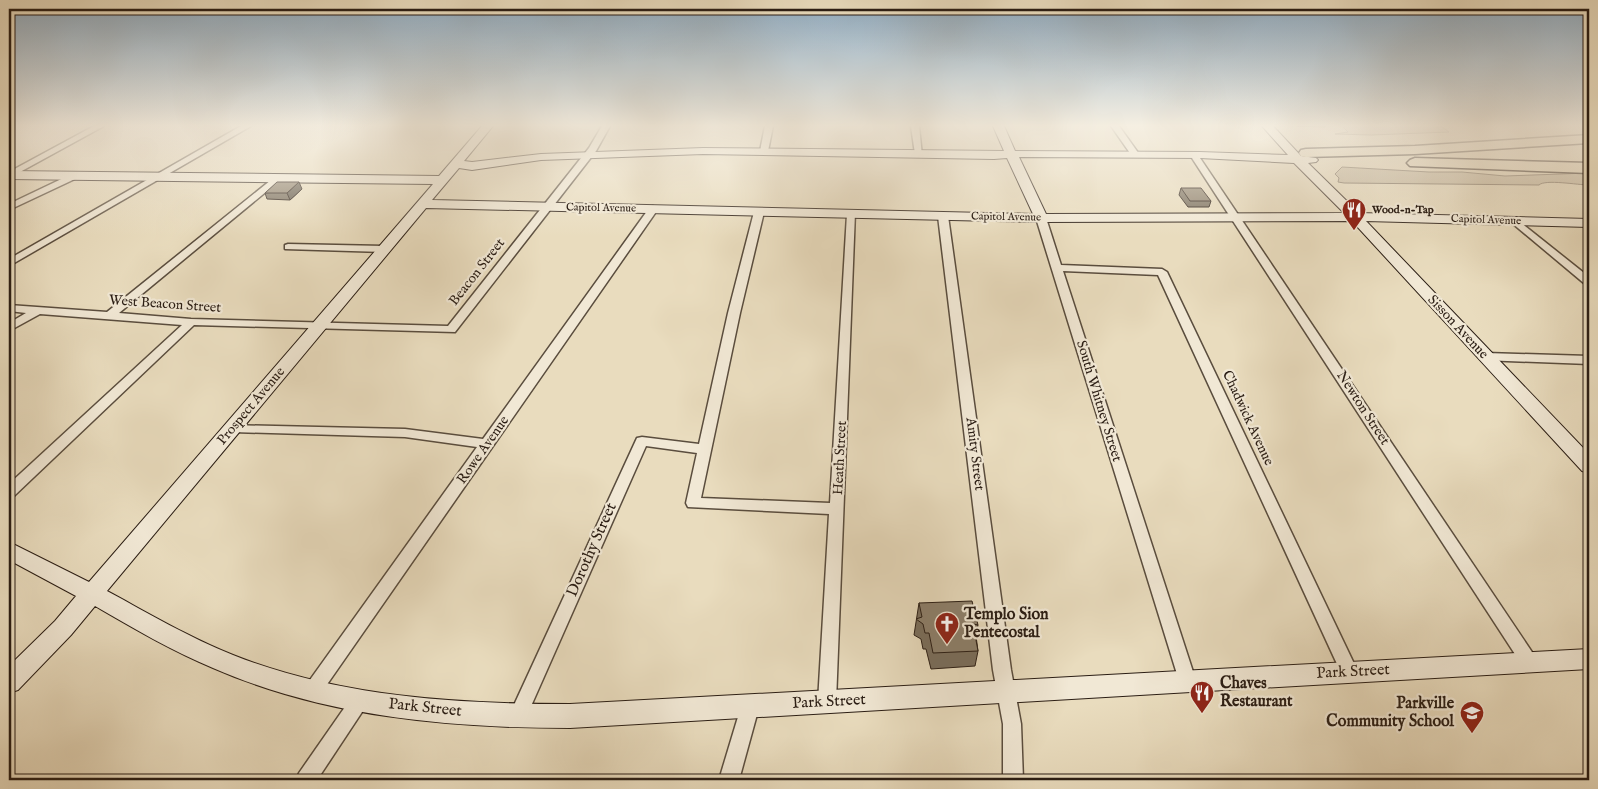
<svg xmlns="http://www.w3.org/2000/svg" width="1598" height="789" font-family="'IM FELL English',serif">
  <rect width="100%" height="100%" fill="#e9dcbe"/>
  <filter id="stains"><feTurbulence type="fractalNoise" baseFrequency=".004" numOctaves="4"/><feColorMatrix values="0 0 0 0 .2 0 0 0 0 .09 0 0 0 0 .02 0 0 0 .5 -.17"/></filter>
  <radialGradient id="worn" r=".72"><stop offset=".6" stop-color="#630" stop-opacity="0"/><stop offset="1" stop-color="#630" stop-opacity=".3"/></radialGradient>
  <!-- green -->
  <g fill="#c9bca1" stroke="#7a6c5a">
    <path d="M1342 126H1441L1449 132 1371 135 1335 134 1348 132Z"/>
    <path d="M1342 167 1429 172H1462L1505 176 1589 173V185C1578 185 1545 179 1539 185L1344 183 1338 182 1339 178 1335 174Z"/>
  </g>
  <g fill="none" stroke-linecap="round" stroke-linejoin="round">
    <defs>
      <g id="minor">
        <path d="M94 126H104L9 178V172Z"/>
        <path d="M241 126H251L9 266V259Z"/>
        <path d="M602 126H610L596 151 455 332 194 325 14 496 9 497V484L182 325 40 314 9 331V323L26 313 9 311V305L107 312 276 176 280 179 279 181 119 313 191 319 448 326 589 148Z"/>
        <path d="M765 126H773L768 151 764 153 760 151Z"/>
        <path d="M911 126H919L922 156 915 154Z"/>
        <path d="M1111 126H1119L1139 154 1138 156H1132Z"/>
        <path d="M1191 153 1198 155 1536 658 1539 663 1536 668 1530 671 1524 668 1190 155Z"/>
        <path d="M74 173 77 174V178L9 210V204Z"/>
        <path d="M653 206 658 209 319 696 313 698 307 696 304 690 307 684 477 447 405 437 233 432 228 431 226 428 228 425 405 429 483 439 650 207Z"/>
        <path d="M759 209 764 212 740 313 701 498 830 503 847 214 852 211 855 212 836 702 833 708 827 710 821 708 818 702 829 514 688 507 686 503 697 453 646 446 524 722 518 724 512 722 509 716 637 438 642 437 699 444 728 313 754 212Z"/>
        <path d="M943 213 948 216 1011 670 1021 724 1023 780H1003V724L993 670 938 216Z"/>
        <path d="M1041 215 1046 218 1061 265 1162 269 1167 272 1358 672 1355 677 1349 680 1343 677 1158 275 1063 271 1196 681 1193 687 1187 689 1181 687 1036 218Z"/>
        <path d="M1515 218 1589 277V285L1585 284 1512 223 1510 221Z"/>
        <path d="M288 244 384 246 389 249 384 252 285 249V245Z"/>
        <path d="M1486 353 1589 356V364L1482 360 1480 357Z"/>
        <path d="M360 692 366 694 369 700 366 706 317 780H296L299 773 354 694Z"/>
        <path d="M750 699 756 701 759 707 739 780H719L741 707 744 701Z"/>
      </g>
      <path id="secondary" d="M482 126H493L464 161 472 162 541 154 703 148 1004 151 993 126H1004L1015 151 1200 152 1288 155 1262 126H1273L1301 156 1316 158 1318 160 1316 162 1308 163 1359 213 1589 219V227L1366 221 1589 454V473L1582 471 1352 221 1041 222 426 208 107 591C148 613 190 638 233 655 339 697 457 704 570 704L1589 649V669L570 728C449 728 325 717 213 668 172 651 133 628 95 606L71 635 18 690 9 693V666L55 621 76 596 9 560V542L89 582 433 184 9 179V171L439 176ZM703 154 994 159 1007 158 1033 214 432 200 459 168 472 170 541 160ZM1019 157 1200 158 1294 163 1344 213 1046 214Z"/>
      <g id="motorway">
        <path d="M1589 135V143L1415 154 1306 157 1301 156 1299 153 1301 150 1306 149 1415 146Z"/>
        <path d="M1415 158 1589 163V173L1410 166 1407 163 1410 160Z"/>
      </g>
    </defs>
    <!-- minor casing -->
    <use href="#minor" stroke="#5a4d3e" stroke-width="3"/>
    <!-- secondary casing -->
    <use href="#secondary" stroke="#2a1d14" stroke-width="2"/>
    <!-- motorway casing -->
    <use href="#motorway" stroke="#2a1d14" stroke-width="3"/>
    <!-- minor -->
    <use href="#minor" fill="#f1e8d5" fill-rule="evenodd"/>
    <!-- secondary -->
    <use href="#secondary" fill="#f1e8d5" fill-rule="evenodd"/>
    <!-- motorway -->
    <use href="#motorway" fill="#e9dcbe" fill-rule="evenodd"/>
  </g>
  <!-- wall -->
  <g fill="#796e5d" stroke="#2a1d14">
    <path d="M1297 126H1325V127Z"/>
    <path d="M1181 188 1211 201 1209 207H1188L1179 195Z"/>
    <path d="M302 189 290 200 267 199 265 193Z"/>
    <path d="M919 603 978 625 976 636 978 651 975 666 931 669 926 649H923L921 639 914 635Z"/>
  </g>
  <!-- shaded-wall -->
  <path fill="#635a4c" stroke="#2a1d14" d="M299 182 302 189 290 200 287 193Z"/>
  <!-- building -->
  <g fill="#8d806c" stroke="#2a1d14">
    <path d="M277 182H299L287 193H265Z"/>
    <path d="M1181 188H1201L1211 201H1190Z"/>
    <path d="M972 601 978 625 973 624 978 651 933 653 929 633H925L923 624 916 619 922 617 919 603Z"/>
  </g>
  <!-- sky -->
  <linearGradient id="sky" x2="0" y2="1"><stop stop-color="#8eaac0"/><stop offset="0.53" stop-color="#f5efe2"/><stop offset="1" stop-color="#f5efe2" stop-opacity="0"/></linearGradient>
  <rect width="1598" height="237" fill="url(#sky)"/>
  <!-- icons -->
  <defs>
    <symbol id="restaurant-pin" viewBox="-11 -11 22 30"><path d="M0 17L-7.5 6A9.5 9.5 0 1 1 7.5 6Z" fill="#8f2418" stroke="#f1e8d5"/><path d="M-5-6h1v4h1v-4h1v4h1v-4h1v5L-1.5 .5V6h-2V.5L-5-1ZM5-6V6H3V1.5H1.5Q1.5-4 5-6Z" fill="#fff"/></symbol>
    <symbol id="church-pin" viewBox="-11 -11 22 30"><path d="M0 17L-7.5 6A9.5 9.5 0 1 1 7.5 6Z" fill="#8f2418" stroke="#f1e8d5"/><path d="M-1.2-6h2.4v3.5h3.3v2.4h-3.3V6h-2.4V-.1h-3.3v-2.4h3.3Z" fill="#fff"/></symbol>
    <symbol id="school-pin" viewBox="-11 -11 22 30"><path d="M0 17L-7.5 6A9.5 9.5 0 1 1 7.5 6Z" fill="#8f2418" stroke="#f1e8d5"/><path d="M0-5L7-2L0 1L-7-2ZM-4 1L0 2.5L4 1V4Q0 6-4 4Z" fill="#fff"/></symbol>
  </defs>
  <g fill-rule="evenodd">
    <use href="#restaurant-pin" x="1340" y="196" width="28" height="38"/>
    <use href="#church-pin" x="933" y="610" width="28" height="38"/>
    <use href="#restaurant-pin" x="1188" y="679" width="28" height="38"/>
    <use href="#school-pin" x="1458" y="699" width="28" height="38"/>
  </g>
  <g text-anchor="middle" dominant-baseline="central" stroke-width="4.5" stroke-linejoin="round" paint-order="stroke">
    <!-- far-street labels -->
    <g font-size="11" fill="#2a1d14" stroke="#f1e8d5">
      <text transform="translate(601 208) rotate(1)">Capitol Avenue</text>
      <text transform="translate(1006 217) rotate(1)">Capitol Avenue</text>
      <text transform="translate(1486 220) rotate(2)">Capitol Avenue</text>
    </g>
    <!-- far-poi labels -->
    <g font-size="11" font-weight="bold" fill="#2a1d14" stroke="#f1e8d5" text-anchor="start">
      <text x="1372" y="210">Wood-n-Tap</text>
    </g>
    <!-- street labels -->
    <g font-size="14" fill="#2a1d14" stroke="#f1e8d5">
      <text transform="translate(477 272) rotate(-52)">Beacon Street</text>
      <text transform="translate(165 304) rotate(4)">West Beacon Street</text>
      <text transform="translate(1458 327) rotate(47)">Sisson Avenue</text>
      <text transform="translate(1099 401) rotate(73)">South Whitney Street</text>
      <text transform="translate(251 406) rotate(-50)">Prospect Avenue</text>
      <text transform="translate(1363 408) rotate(57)">Newton Street</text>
      <text transform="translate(1248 418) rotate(65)">Chadwick Avenue</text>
      <text transform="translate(483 450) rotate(-55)">Rowe Avenue</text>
      <text transform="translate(975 454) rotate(83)">Amity Street</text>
      <text transform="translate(840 458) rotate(-87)">Heath Street</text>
    </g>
    <!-- near-street labels -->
    <g font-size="16" fill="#2a1d14" stroke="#f1e8d5">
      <text transform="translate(592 550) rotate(-66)">Dorothy Street</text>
      <text transform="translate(1353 672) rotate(-3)">Park Street</text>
      <text transform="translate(829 702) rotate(-3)">Park Street</text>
      <text transform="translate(425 708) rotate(6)">Park Street</text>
    </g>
    <!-- near-poi labels -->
    <g font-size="16" font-weight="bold" fill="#2a1d14" stroke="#f1e8d5" text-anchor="start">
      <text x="964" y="615">Templo Sion<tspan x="964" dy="18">Pentecostal</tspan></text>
      <text x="1220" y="684">Chaves<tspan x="1220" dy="18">Restaurant</tspan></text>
      <text x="1454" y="704" text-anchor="end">Parkville<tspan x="1454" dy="18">Community School</tspan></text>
    </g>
  </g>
  <!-- margin -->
  <rect width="1598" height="789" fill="none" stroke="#e9dcbe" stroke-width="30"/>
  <rect x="10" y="10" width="1578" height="769" fill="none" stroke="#2a1d14" stroke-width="2.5"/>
  <rect x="15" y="15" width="1568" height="759" fill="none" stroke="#2a1d14"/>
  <rect width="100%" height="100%" filter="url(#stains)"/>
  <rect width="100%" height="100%" fill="url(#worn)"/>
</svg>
